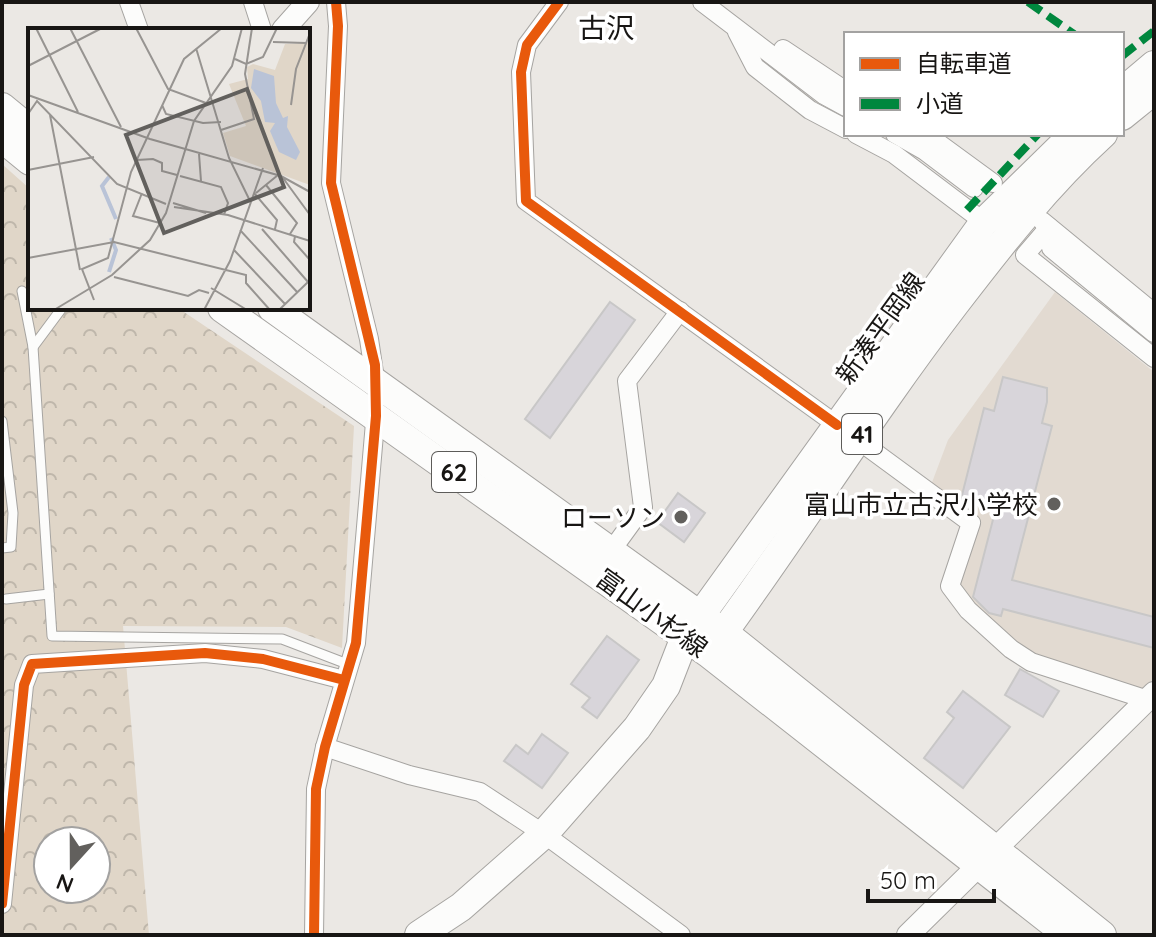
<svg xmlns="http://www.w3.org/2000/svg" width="1156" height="937" font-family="Quicksand,'Noto Sans JP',sans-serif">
  <defs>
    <pattern id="park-crowns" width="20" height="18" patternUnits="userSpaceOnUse" patternTransform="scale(2)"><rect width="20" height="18" fill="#e0d6c8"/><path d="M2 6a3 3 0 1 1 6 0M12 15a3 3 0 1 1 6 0" fill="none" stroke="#bfb7ab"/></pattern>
  </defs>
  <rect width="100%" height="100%" fill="#ebe8e4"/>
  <!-- built -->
  <path fill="#e2dad1" d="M1055 292 1154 372V678L1139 693 1019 653 956 589 979 523 931 485 948 440Z"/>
  <!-- park -->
  <path fill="url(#park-crowns)" fill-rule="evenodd" d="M2 164 30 189V308H178L354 426 342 648 286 627 123 626 149 935H2ZM48 841H96V889H48Z"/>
  <!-- building -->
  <g fill="#d8d5da" stroke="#c8c7c7" stroke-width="2">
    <path d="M610 302 635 320 550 438 525 419Z"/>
    <path d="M1003 377 1047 388V402L1042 423 1052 426 1012 580 1154 617V648L1003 609 1001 616 989 613 973 597 996 508 961 499 984 408 994 411Z"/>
    <path d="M678 493 705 513 684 542 657 522Z"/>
    <path d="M607 636 639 660 597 718 582 707 590 698 571 684Z"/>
    <path d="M1020 669 1059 691 1043 717 1005 695Z"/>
    <path d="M963 691 1010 727 963 788 924 758 954 718 947 712Z"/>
    <path d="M542 734 568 753 542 788 504 761 516 745 528 754Z"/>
  </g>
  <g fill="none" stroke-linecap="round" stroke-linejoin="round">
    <defs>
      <g id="service">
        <path d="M22 291 33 347 52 636 282 639 350 665"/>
        <path d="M33 347 62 308"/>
        <path d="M2 421 13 513 11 547 2 548"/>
        <path d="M6 599 49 594"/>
      </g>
      <g id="minor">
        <path d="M129 2 139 30"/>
        <path d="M253 2 262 30"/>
        <path d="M336 2 338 26 331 183 369 339 376 386"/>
        <path d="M559 2 527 45 521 72 526 201 837 425"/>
        <path d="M702 2 824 95 846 107"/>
        <path d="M737 32 755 67 810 110 846 129"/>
        <path d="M783 49 846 91"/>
        <path d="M856 134 894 154 984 222"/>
        <path d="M895 134 925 151 974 188"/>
        <path d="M926 134 993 183"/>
        <path d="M1042 221 1154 313"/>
        <path d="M1049 227 1025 255 1154 358"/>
        <path d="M1051 248 1154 333"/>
        <path d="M858 440 971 523 950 586 968 610 1011 649 1031 662 1148 700"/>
        <path d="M611 551 643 507 627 381 680 311"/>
        <path d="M325 747 409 775 480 792 544 834 681 935"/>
        <path d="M2 904 24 685 32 664 205 653 263 659 344 680"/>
        <path d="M314 935 316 789 325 747 356 643 376 411"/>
      </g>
      <g id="tertiary">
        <path d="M283 30 308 2"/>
        <path d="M908 935 1154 693"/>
      </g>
      <g id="primary">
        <path d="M1122 92 1154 65"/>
        <path d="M2 107 30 130"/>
        <path d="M1122 116 1154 90"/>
        <path d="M2 138 30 161"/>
        <path d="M222 308 708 653 1068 935"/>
        <path d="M272 308 723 632 1102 935"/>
        <path d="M713 647C796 534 870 415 955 304 1001 244 1047 185 1103 134"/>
        <path d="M419 935 461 907 544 834 637 728 666 686 685 637 984 222 1074 134"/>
      </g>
    </defs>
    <!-- service casing -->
    <use href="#service" stroke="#a6a4a1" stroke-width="11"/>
    <!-- minor casing -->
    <use href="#minor" stroke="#a6a4a1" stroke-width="20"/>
    <!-- tertiary casing -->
    <use href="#tertiary" stroke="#a6a4a1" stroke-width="24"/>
    <!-- primary casing -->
    <use href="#primary" stroke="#a6a4a1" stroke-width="30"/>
    <!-- service -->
    <use href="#service" stroke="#fcfcfb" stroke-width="9"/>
    <!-- minor -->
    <use href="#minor" stroke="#fcfcfb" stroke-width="18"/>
    <!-- tertiary -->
    <use href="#tertiary" stroke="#fcfcfb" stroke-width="22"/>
    <!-- primary -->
    <use href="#primary" stroke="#fcfcfb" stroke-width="28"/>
    <!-- quiet -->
    <g stroke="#00873e" stroke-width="8" stroke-dasharray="16 8" stroke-linecap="butt">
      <path d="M1028 2 1074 34"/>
      <path d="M1122 56 1154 31"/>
      <path d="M967 210 1038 134"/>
    </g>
    <defs>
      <g id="cycleway">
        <path d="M559 2 527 45 521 72 526 201 837 425"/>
        <path d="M2 904 24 685 32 664 205 653 263 659 344 680"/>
        <path d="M314 935 316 789 325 747 356 643 376 416 375 365 331 183 338 26 336 2"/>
      </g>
    </defs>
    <!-- cycleway casing -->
    <use href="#cycleway" stroke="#fff" stroke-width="15"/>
    <!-- cycleway -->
    <use href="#cycleway" stroke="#e8590c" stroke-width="10"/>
  </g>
  <!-- markers -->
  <g fill="#62605d" stroke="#fff" stroke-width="3">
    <circle cx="1054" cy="504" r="8"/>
    <circle cx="681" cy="517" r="8"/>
  </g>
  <g text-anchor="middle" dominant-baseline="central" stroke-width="7" stroke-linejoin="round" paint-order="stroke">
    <!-- shield labels -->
    <g fill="#fff" stroke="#5d5c5a" stroke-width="2">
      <rect x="842" y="414" width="40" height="40" rx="6"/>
      <rect x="432" y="452" width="44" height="40" rx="6"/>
    </g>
    <g font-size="24" font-weight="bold" fill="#181614">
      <text x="862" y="434">41</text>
      <text x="454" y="472">62</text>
    </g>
    <!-- street labels -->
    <g font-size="26" fill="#181614" stroke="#fff">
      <text transform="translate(880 328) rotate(-54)">新湊平岡線</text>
      <text transform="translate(652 613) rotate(36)">富山小杉線</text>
    </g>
    <!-- poi labels -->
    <g font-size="26" fill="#181614" stroke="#fff" text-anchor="end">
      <text x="1038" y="504">富山市立古沢小学校</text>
      <text x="665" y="517">ローソン</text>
    </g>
    <!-- neighbourhood labels -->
    <g font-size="28" fill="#181614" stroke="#fff">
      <text x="606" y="27">古沢</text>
    </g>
  </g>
  <!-- overview -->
  <g transform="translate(28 28)">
    <rect width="282" height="282" fill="#ebe8e4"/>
    <path d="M282 10V157L202 128 195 105 218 98 201 56 220 51 219 39 225 36 247 42 257 16 279 15Z" fill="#e0d6c8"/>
    <path d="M226 41 246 48 248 75 255 90 260 88 259 99 272 124 268 132 251 124 242 103 247 95 237 94 233 73 223 60Z" fill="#b9c3d7"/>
    <path fill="none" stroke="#b9c3d7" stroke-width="4" d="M81 149 74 158 88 191M81 244 88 222 83 210"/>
    <path fill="none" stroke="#979491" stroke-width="2" d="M8 0 50 84M42 0 93 99M108 0 140 61 178 75M245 14 278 15M168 20 201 130 223 175M207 31 218 36 235 29 249 0M0 38 74 0M0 67 122 111 253 148 282 164M134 77 138 86 175 95 193 94M263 77 268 41 282 5M0 86 9 73 89 156 138 176M22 87 52 242M193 102 226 91 217 46 224 0M171 126 173 153M109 132 125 131 134 135V143L149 147M0 142 66 129M152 148 193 159 200 175 196 187M255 150 282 187M238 157 269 195 262 206M114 165 105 188 132 195M226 165 249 192 247 201M228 165 250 147M145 175 178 185M146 179 200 187 282 213M234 201 280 254M212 202 270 265M267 208 266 214 282 232M206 222 257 276M0 230 86 214 218 247V255L242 282M86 249 160 268 171 262 181 265M183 260 219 282M66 272 54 241 80 230 103 144 156 31 194 0M26 282 84 247 122 212 138 185 166 93 204 38 214 0M176 282 202 233 235 140M251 282 281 253"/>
    <path fill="#62605d" fill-opacity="0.15" stroke="#62605d" stroke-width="4" d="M219 61 256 159 136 205 98 107Z"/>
    <rect width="282" height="282" fill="none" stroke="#181614" stroke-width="4"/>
  </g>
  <!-- border -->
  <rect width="1156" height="937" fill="none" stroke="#181614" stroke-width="8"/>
  <!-- legend -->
  <rect x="844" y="32" width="280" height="104" fill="#ffffff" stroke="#a3a2a1" stroke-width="2"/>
  <rect x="860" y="58" width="40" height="12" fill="#e8590c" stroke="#a3a2a1" stroke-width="2"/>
  <text x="916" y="72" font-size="24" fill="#181614">自転車道</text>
  <rect x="860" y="98" width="40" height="12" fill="#00873e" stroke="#a3a2a1" stroke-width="2"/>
  <text x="916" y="112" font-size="24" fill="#181614">小道</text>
  <!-- north arrow -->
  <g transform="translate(72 865) rotate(201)"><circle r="38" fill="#ffffff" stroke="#a3a2a1" stroke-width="2"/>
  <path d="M0-6L14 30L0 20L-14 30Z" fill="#62605d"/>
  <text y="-12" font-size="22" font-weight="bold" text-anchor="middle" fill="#181614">N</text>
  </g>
  <!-- scale -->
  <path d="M868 889v12h126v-12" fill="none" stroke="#181614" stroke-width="4"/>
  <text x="880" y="889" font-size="24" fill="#181614" stroke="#ffffff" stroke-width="6" paint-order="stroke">50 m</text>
</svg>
